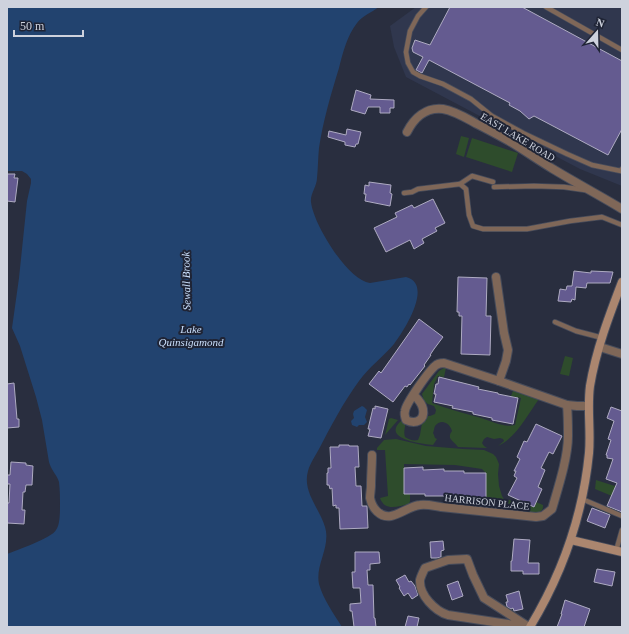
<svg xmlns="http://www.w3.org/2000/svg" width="629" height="634" font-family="'Times New Roman',serif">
  <rect width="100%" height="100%" fill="#292e3f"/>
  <!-- built -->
  <path fill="#30374e" d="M416 7H622V186L580 169 406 77 394 47 390 26Z"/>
  <!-- green -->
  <g fill="#2e4c2c">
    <path d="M461 136 469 138 464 157 456 154Z"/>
    <path d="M472 138 518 153 512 172 466 157Z"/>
    <path d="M565 356 573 358 569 376 560 374Z"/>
    <path d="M444 368H446L444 377 438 376 434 384 432 403C448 409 464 413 481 418 491 421 504 428 515 425L521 398 511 396 514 388 539 399C528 414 516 438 498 446L504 441 503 439 500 438 494 439 487 437 484 439 482 443 484 446 487 448 458 447C454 441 446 439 452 431 450 423 441 418 435 426 434 428 434 431 433 433L434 435 435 438 437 439 433 445C422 444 381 439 401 421L405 422C406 427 403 431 405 437 410 440 413 441 418 440L420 435 422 423 426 420 428 416H430L435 414 436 410 434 406 428 404 424 401 422 394 439 371Z"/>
    <path d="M391 418 398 420 385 435 389 419Z"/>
    <path d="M396 439 426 446 463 449 484 450 493 454 496 457 499 464 498 474 499 486 502 496 510 509 502 508 501 506 503 499 494 498 492 507 481 506V499H486V473L482 469 455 465 404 464V494H410V501L409 504C398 506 385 512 380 498L388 496 385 450H377V448L384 440Z"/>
    <path d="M596 480 621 488 612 496 595 489Z"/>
    <path d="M506 500H510C515 508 525 506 534 507L536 502 543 505C543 508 543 509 541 511 536 515 519 511 513 510Z"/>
  </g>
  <!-- water -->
  <g fill="#22436f">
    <path d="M7 7H379C372 12 362 16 357 23 347 36 343 52 339 68 331 94 323 121 319 148 318 158 318 168 317 178 317 186 310 194 311 202 313 223 347 280 370 283L406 277C434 284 404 331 394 344 383 357 369 367 359 381 343 403 331 426 319 449 315 456 310 464 308 471 302 492 320 509 325 527 331 547 315 565 319 584 323 599 334 614 342 627H7V554C17 550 52 538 56 530 60 525 60 513 60 506 60 498 60 490 59 482 57 475 51 470 49 462L42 420 36 397 20 346 12 328 19 278 27 201 31 183V179L27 174 22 171H7Z"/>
    <path d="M362 406 364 407 367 410 365 417 367 422 364 425H359L357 427 352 425 351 421 354 418 353 414 354 411Z"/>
  </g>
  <!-- building -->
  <g fill="#645b90" stroke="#aeabc2">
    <path d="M450 7H522L622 61V129L608 155 534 116 529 119 520 111 509 105 510 103 429 60 422 73 416 70 423 57 413 52 412 48 415 40 430 45Z"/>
    <path d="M356 90 371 95 370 99 394 100V108H390V113H380V107H368L365 114 351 110Z"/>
    <path d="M347 129 361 132 358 144H356L355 147 345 145V142L328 137 329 131 346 135Z"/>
    <path d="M7 174H15L14 178H18L15 202 7 201Z"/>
    <path d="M369 182 391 185 390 193 392 194 390 206 365 201 366 194H364L365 185 369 186Z"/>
    <path d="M433 199 445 223 435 228 437 231 422 239 424 243 414 249 410 240 386 252 374 228 397 217 395 213 412 205 414 208Z"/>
    <path d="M574 271 591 273V271L613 272 610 283H587L586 288 576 287 575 300 572 299 571 302 558 301 560 289 566 290 567 286H572Z"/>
    <path d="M458 277 487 278 486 316H491L490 355 461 354 462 316H459V312H457Z"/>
    <path d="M419 319 443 337 434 349 430 355H431L424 365 425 366 410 385 409 384 407 387 405 386 393 402 369 384 379 371 381 373Z"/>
    <path d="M439 377 479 387 478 389 498 393V394L518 398 513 424 492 420V418L473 414V412L452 408 453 406 434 402 436 394H434L436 384H438Z"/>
    <path d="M14 383 17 419H19V427L7 428V384Z"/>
    <path d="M375 406 388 409 381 438 368 436 370 429H368L373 408 375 409Z"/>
    <path d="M611 407 622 411V512L607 506 617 483 606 479 613 459 607 458V455H606L611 440 608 439 614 421 607 418Z"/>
    <path d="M536 424 562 436 553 454 549 452 541 468 545 470 538 487 542 489 534 507 508 495 517 478 514 476 516 471H514L520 459 517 457 524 441 527 442Z"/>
    <path d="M339 445H349V446H358L359 467H355L356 486H361L362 506H367L368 528 340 529 339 508H336V505L333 506 332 488 330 489 329 485H327V473H328V468H331L330 447H339Z"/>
    <path d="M11 462 26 463V465L33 466 32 485H26L25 492H23L22 510H25L24 524 7 523V503H9L10 484H7V475H10Z"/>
    <path d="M423 467V470L444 469V471H464V473H486V499H465V497H445V496H425V494H404V468Z"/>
    <path d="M592 508 610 515 605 528 587 521Z"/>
    <path d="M514 539 530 540 528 563H539V574H523V571H511V561H512Z"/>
    <path d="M443 541 444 550 441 551V557L437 558H431L430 542Z"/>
    <path d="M355 552H379L380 563 370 564V570H367L368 585H373L374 618H375L376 627H354L352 611H350V604L361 603 360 588H353L352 572H355Z"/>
    <path d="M597 569 615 572 612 586 594 582Z"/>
    <path d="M405 575 409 582 411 581 415 586 418 595 412 599 408 593 404 596 399 588 400 587 396 580Z"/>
    <path d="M458 581 463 596 452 600 447 585Z"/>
    <path d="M519 591 523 609 514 611 513 608 511 609 507 607 506 602H508L506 595Z"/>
    <path d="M565 600 590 609 584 627H557L562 614H561Z"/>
    <path d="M408 616 419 618 417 627H405Z"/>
  </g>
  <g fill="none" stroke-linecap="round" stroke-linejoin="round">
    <defs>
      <g id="lane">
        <path d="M426 7 418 16 410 31 406 52 408 63 413 72 420 76 443 84 471 99 492 116 523 133 567 154 592 165 621 171 622 169"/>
        <path d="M546 7 622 50"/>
        <path d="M460 184 472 176 493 182"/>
        <path d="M494 187 534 186 564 187 585 190"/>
        <path d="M404 193 412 192 418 189 460 184 466 189 469 215 473 226 483 229H527L570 221 602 217 622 225"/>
        <path d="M555 322 576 331 603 338"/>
        <path d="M582 499 622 516"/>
        <path d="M616 551 622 530"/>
      </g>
      <g id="street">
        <path d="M407 132C414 118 426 107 443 109 455 111 466 118 477 124 487 129 498 135 509 141 524 150 538 160 553 169 576 183 599 195 622 209"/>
        <path d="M496 277 504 333 508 350 506 361 499 381 567 405 577 406H588"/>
        <path d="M600 347 622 354"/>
        <path d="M414 395C418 399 422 403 423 409 425 420 416 425 406 420 405 417 404 414 405 411 406 403 429 371 435 366 438 363 441 363 444 363L499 381"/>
        <path d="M372 455C372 465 371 475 371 486 371 489 370 494 370 498 372 508 380 518 391 516 401 514 410 506 420 505 427 504 434 506 441 507L536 517 543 516 552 509C558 488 568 458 568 436 568 426 568 416 567 405"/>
        <path d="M527 627 448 615C435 611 419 595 420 580 421 576 423 572 425 568L448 560 467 559 473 575 484 598 529 627"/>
      </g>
      <g id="secondary">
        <path d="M571 540 622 552"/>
        <path d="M530 627C562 574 583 514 589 453 591 431 587 408 590 386 596 350 609 316 622 282"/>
      </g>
    </defs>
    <!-- lane casing -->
    <use href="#lane" stroke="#474c5b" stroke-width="6"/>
    <!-- street casing -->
    <use href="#street" stroke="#474c5b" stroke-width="10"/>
    <!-- secondary casing -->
    <use href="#secondary" stroke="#474c5b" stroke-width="10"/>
    <!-- lane -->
    <use href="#lane" stroke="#7f6758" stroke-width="4.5"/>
    <!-- street -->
    <use href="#street" stroke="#7f6758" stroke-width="8"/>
    <!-- secondary -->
    <use href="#secondary" stroke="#ab866f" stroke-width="8"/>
  </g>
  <g text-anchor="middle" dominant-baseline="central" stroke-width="4" stroke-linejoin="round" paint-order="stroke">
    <!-- street labels -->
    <g font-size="10" fill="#ced2dd" stroke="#1f2435">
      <text transform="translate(518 137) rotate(31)">EAST LAKE ROAD</text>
      <text transform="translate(487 502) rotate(6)">HARRISON PLACE</text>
    </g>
    <!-- water labels -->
    <g font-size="11" font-style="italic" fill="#cadffc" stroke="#1f2435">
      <text transform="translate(186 281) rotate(-91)">Sewall Brook</text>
      <text x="191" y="329">Lake<tspan x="191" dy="13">Quinsigamond</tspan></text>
    </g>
  </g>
  <!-- border -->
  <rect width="629" height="634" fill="none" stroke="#ced2dd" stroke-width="16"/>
  <!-- north arrow -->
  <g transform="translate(597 32) rotate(20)" stroke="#1f2435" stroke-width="3" paint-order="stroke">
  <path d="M0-3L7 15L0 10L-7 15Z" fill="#ced2dd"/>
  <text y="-6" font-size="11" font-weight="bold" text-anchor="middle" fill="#ced2dd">N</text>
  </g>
  <!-- scale -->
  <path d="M14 30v6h69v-6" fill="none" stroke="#ced2dd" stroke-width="2"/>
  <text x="20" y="30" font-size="12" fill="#ced2dd" stroke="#1f2435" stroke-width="3" paint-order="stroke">50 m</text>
</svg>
